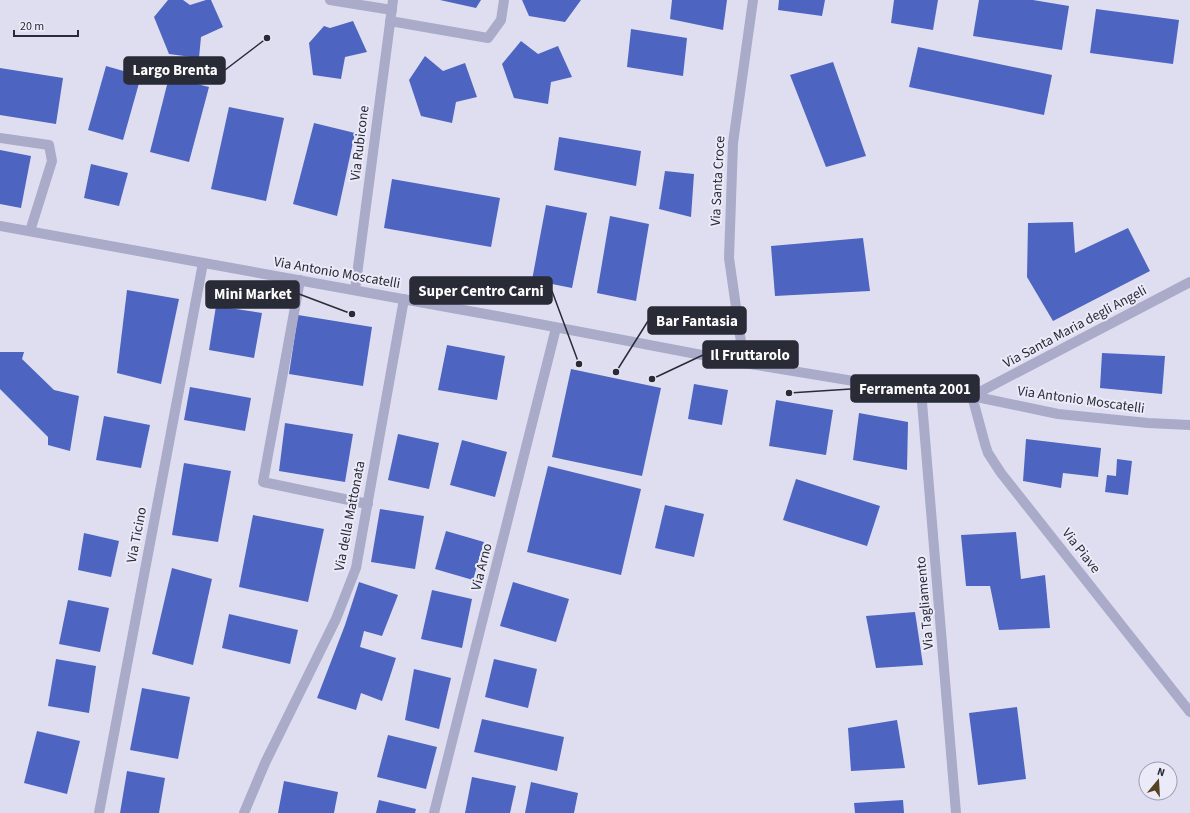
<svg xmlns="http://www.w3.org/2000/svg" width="1190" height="813" font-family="'Source Sans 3',sans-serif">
  <rect width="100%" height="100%" fill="#dfdef1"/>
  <!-- building -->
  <g fill="#4d65c0">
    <path d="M168 0H183L190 5 206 0H211L223 27 201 37 199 58 169 54 154 17Z"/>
    <path d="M440 0H481L476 8Z"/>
    <path d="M522 0H581L565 22 529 16Z"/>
    <path d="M672 0H727L723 30 670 19Z"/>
    <path d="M779 0H825L822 16 778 10Z"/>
    <path d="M894 0H938L933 30 891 23Z"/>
    <path d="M979 0H1033L1069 6 1062 50 973 36Z"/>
    <path d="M1096 9 1179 20 1173 64 1090 53Z"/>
    <path d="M353 21 367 52 345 57 341 79 313 75 309 43 324 26 330 28Z"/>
    <path d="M631 29 687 38 683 76 627 67Z"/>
    <path d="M521 41 538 54 558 46 572 77 551 82 548 104 514 98 502 64Z"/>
    <path d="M918 47 1052 75 1044 115 909 87Z"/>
    <path d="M425 56 443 71 465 63 477 97 456 102 452 123 421 116 409 80Z"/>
    <path d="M833 62 866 156 826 167 790 75Z"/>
    <path d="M106 66 141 76 123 140 88 130Z"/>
    <path d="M0 68 63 78 56 124 0 115Z"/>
    <path d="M169 77 209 87 189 162 150 152Z"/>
    <path d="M229 107 284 118 266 201 211 189Z"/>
    <path d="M314 123 355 133 337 216 293 204Z"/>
    <path d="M559 137 641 151 636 186 554 170Z"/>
    <path d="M0 150 31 156 21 208 0 204Z"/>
    <path d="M91 164 128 173 119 206 84 198Z"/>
    <path d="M665 171 694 174 691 217 659 209Z"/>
    <path d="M392 179 500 198 491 247 384 228Z"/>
    <path d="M546 205 587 213 572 288 532 280Z"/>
    <path d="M610 216 649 224 636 301 597 293Z"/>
    <path d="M1073 222 1075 253 1128 228 1150 271 1053 321 1027 277 1028 223Z"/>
    <path d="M863 238 870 291 775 296 771 246Z"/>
    <path d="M127 290 179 299 161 384 117 373Z"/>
    <path d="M216 306 262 313 254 358 209 350Z"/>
    <path d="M298 315 372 327 363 386 289 374Z"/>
    <path d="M447 345 505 356 497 400 438 390Z"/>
    <path d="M0 352H24L22 359 54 390 79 396 70 451 48 445V437L0 389Z"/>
    <path d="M1102 353 1165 356 1162 394 1100 388Z"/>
    <path d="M571 369 661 388 642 476 552 457Z"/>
    <path d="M694 384 728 390 722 425 688 419Z"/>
    <path d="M190 387 251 398 245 431 184 420Z"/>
    <path d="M776 400 833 410 826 455 769 446Z"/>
    <path d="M859 413 908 422 907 470 853 460Z"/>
    <path d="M104 416 150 425 141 468 96 460Z"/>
    <path d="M285 423 353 434 345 482 279 471Z"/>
    <path d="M398 434 439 443 429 489 388 480Z"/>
    <path d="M1026 439 1101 448 1098 477 1063 473 1061 488 1023 481Z"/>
    <path d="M462 440 507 452 495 497 450 485Z"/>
    <path d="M1117 459 1132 461 1128 495 1105 492 1107 475 1116 476Z"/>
    <path d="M184 463 231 471 218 542 172 535Z"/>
    <path d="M548 466 641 489 621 575 527 552Z"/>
    <path d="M796 479 880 506 867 546 783 520Z"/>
    <path d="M665 505 704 514 694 557 655 548Z"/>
    <path d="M380 509 424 516 415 569 371 562Z"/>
    <path d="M253 515 324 529 308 602 239 587Z"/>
    <path d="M446 531 484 542 473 580 435 569Z"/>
    <path d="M1016 532 1021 579 1045 575 1050 628 999 630 990 586H966L961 535Z"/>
    <path d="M84 533 119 541 111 577 78 570Z"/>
    <path d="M172 568 212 579 193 665 152 654Z"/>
    <path d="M359 582 398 595 382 636 364 631 360 647 396 658 382 701 361 693 356 710 317 698 345 625Z"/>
    <path d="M513 582 569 599 556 642 500 626Z"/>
    <path d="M432 590 472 599 462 648 421 639Z"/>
    <path d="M68 600 109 608 100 652 59 644Z"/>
    <path d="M915 612 923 665 876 668 866 616Z"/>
    <path d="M229 614 298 630 290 664 222 648Z"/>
    <path d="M56 659 96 666 89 713 48 706Z"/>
    <path d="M494 659 537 669 528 708 485 697Z"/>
    <path d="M414 669 451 678 439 729 405 720Z"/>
    <path d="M142 688 190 697 178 759 130 750Z"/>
    <path d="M1017 707 1026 779 978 785 969 713Z"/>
    <path d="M482 719 564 737 557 771 474 752Z"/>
    <path d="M897 720 905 768 851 771 848 728Z"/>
    <path d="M37 731 80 741 67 794 24 783Z"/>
    <path d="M388 735 437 747 426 789 377 777Z"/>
    <path d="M127 771 165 778 159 813H120Z"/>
    <path d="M472 777 516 786 510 813H465Z"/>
    <path d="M284 781 338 792 334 813H278Z"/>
    <path d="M531 782 578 793 574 813H525Z"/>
    <path d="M379 800 416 809 415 813H376Z"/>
    <path d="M903 800 904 813H855L854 803Z"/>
  </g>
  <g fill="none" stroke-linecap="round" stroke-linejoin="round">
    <!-- minor -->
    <g stroke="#aaaac9" stroke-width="10">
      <path d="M330 0 392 10"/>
      <path d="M390 21 488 38 501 20 504 0"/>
      <path d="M0 138 49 145 52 161 30 231"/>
      <path d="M300 280 263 482 368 504"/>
      <path d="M1190 282 972 396 985 444 988 453 1001 473 1190 712"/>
      <path d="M355 290 393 0"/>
      <path d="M744 363 729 258 733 143 753 0"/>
      <path d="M921 390 956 813"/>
      <path d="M99 813 203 263"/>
      <path d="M244 813 265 763 336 619 356 568 404 299"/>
      <path d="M434 813 556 328"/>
    </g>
    <!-- tertiary -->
    <path stroke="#aaaac9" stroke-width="10" d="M0 226 502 317 744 363 878 385 972 396 1058 414 1148 423 1190 425"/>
  </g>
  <g text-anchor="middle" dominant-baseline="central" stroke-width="4" stroke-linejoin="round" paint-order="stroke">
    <!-- street labels -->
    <g font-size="14" fill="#292b37" stroke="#ebeaf9">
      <text transform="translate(360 143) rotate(-83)">Via Rubicone</text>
      <text transform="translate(718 181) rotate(-87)">Via Santa Croce</text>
      <text transform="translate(337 273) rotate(10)">Via Antonio Moscatelli</text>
      <text transform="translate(1075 327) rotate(-28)">Via Santa Maria degli Angeli</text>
      <text transform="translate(1081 400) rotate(8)">Via Antonio Moscatelli</text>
      <text transform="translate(350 516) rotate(-79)">Via della Mattonata</text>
      <text transform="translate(137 535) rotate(-79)">Via Ticino</text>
      <text transform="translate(1081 551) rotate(52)">Via Piave</text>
      <text transform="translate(482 567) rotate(-76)">Via Arno</text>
      <text transform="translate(925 603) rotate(-95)">Via Tagliamento</text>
    </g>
  </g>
  <!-- callouts -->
  <path fill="none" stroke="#292b37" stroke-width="1.5" d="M267 38L225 70M579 364L552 291M352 314L299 294M616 372L648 321M652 379L703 355M789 393L851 389"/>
  <g fill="#292b37" stroke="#ebeaf9" stroke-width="1.5">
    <circle cx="267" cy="38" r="4"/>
    <circle cx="579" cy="364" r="4"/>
    <circle cx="352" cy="314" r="4"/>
    <circle cx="616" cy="372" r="4"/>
    <circle cx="652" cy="379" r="4"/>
    <circle cx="789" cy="393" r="4"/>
  </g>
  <g fill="#292b37" stroke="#292b37" stroke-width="1.5">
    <rect x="124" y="57" width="101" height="27" rx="4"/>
    <rect x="410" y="277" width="142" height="27" rx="4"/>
    <rect x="206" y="281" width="93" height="27" rx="4"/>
    <rect x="648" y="307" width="98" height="27" rx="4"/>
    <rect x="703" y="341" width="95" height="27" rx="4"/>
    <rect x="851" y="375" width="128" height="27" rx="4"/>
  </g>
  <g font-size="15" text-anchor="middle" font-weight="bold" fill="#fff">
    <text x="175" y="75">Largo Brenta</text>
    <text x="481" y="296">Super Centro Carni</text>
    <text x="253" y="299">Mini Market</text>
    <text x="697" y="326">Bar Fantasia</text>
    <text x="750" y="360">Il Fruttarolo</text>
    <text x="915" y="394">Ferramenta 2001</text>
  </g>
  <!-- north arrow -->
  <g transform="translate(1158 781) rotate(18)"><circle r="19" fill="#ebeaf9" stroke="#9d9eab"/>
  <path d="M0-3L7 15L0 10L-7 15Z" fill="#564221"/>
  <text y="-6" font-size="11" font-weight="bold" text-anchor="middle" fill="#292b37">N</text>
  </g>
  <!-- scale -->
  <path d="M14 30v6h64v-6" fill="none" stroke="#292b37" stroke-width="2"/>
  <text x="20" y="30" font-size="12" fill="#292b37" stroke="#ebeaf9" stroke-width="3" paint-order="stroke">20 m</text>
</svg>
